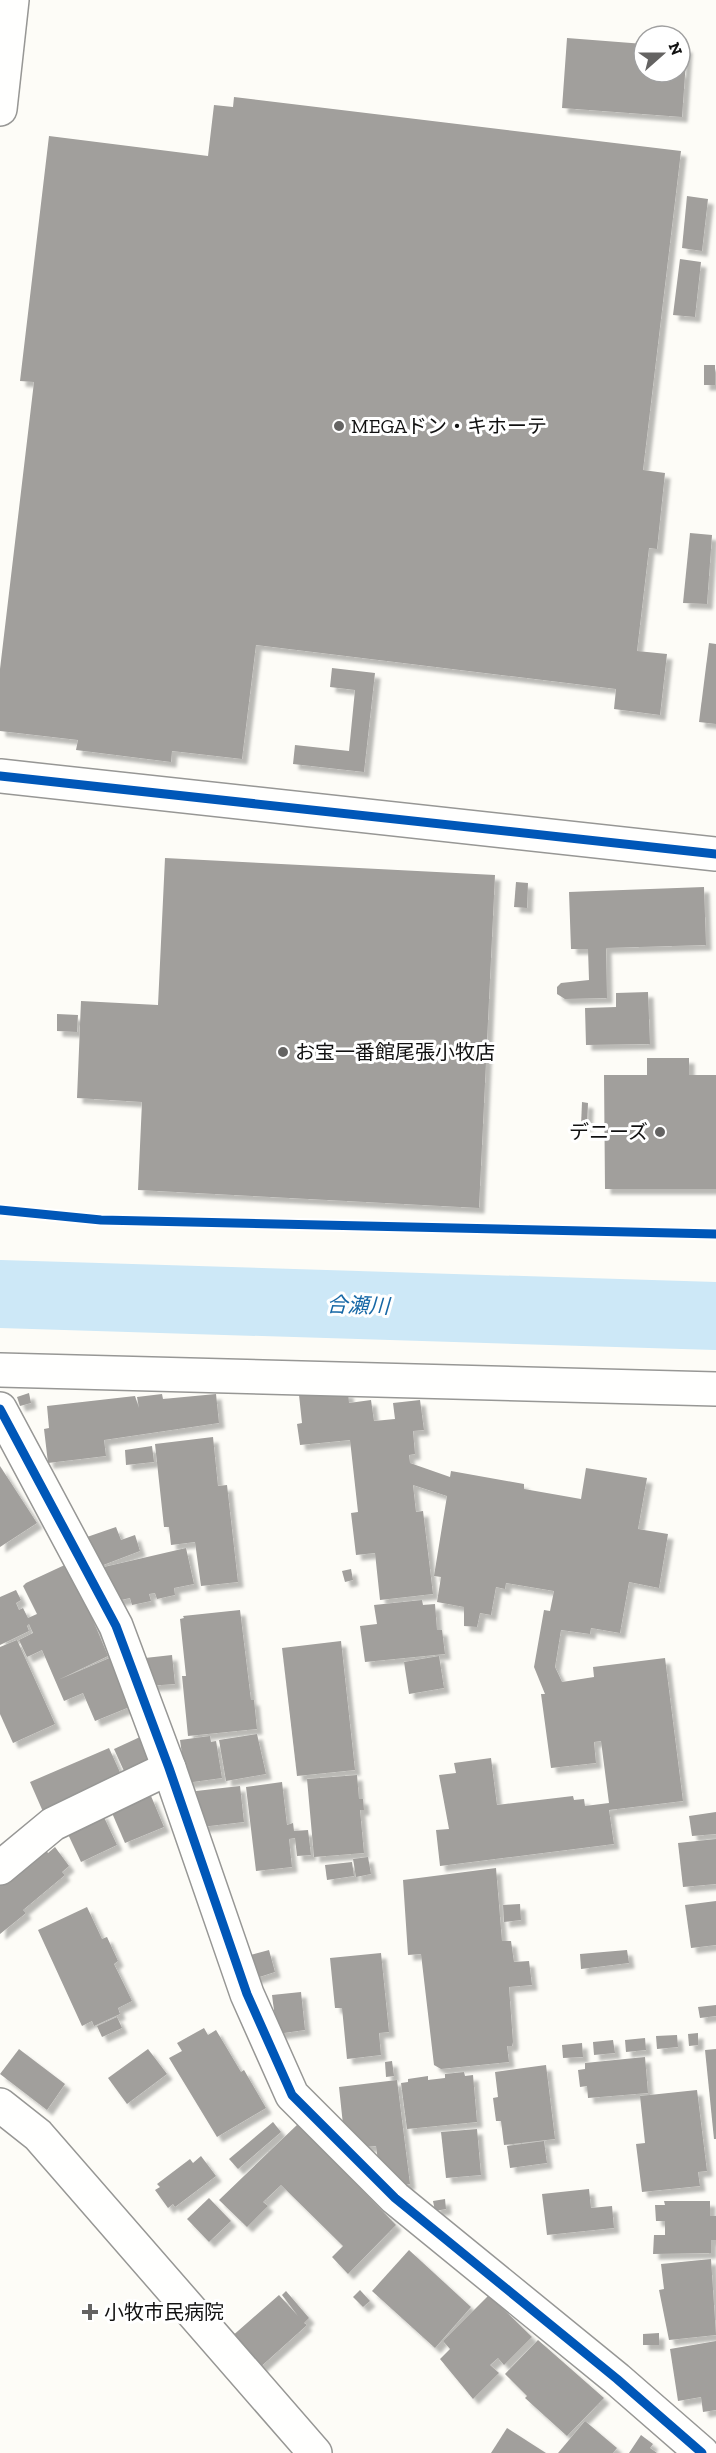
<svg xmlns="http://www.w3.org/2000/svg" width="716" height="2453" font-family="'Zilla Slab','Noto Sans JP',serif">
  <defs>
    <filter id="shadow"><feDropShadow dx="5.5" dy="5.5" stdDeviation="1.5" flood-color="#0004"/></filter>
  </defs>
  <rect width="100%" height="100%" fill="#fdfcf7"/>
  <g fill="none" stroke-linecap="round" stroke-linejoin="round">
    <!-- river -->
    <path stroke="#cde8f7" stroke-width="68" d="M0 1294 716 1316"/>
  </g>
  <!-- building -->
  <g fill="#a19f9c" filter="url(#shadow)">
    <path d="M567 38 644 44V72H680V47H687L682 117 562 108Z"/>
    <path d="M234 97 681 151 643 470 665 473 657 549 649 548 637 651 667 654 660 715 614 709 616 689 256 645 242 759 172 751 171 762 76 750 78 740 0 731V669L34 382 20 381 49 136 208 156 214 105 233 107Z"/>
    <path d="M687 196 708 199 702 251 682 248Z"/>
    <path d="M680 259 701 262 695 317 673 315Z"/>
    <rect x="704" y="365" width="11" height="20"/>
    <path d="M690 533 712 535 707 604 683 603Z"/>
    <path d="M709 643 716 644V724L699 722Z"/>
    <path d="M332 668 375 673 364 772 293 764 295 745 349 751 355 690 330 687Z"/>
    <path d="M165 858 495 875 479 1208 138 1190 142 1102 77 1098 81 1001 158 1005Z"/>
    <path d="M516 882 528 883 527 908 514 907Z"/>
    <path d="M704 887 706 945 606 948 607 998 565 999 557 994V987L561 983 589 980 588 949H571L569 892Z"/>
    <path d="M648 992 650 1044 586 1045 585 1008 616 1007V993Z"/>
    <path d="M57 1014 78 1015 77 1032 57 1031Z"/>
    <path d="M647 1058H689V1075H716V1189H605L604 1075H647Z"/>
    <path d="M582 1102 588 1103 587 1126H581Z"/>
    <path d="M327 1392H348L349 1403 371 1400 374 1421 395 1419 393 1403 420 1400 424 1430 413 1431 415 1454 409 1455 410 1463 450 1477 451 1471 524 1484V1489L581 1499 586 1468 647 1478 638 1529 668 1534 659 1588 629 1582 620 1633 591 1628 590 1634 561 1630 555 1667 562 1682 594 1677 593 1667 665 1658 683 1801 609 1810 614 1844 440 1866 436 1830 449 1829 439 1775 456 1773 454 1763 491 1758 497 1805 573 1796 574 1800 584 1799 585 1806 609 1803 601 1741 594 1742 596 1763 551 1768 541 1694H545L534 1667 544 1610 550 1611 554 1591 506 1583 505 1589 496 1587 491 1615 480 1613 477 1627 464 1626V1607L437 1602 441 1577 434 1576 447 1496 413 1485 416 1512 423 1511 433 1594 380 1600 375 1553 356 1555 351 1513 358 1512 350 1440 300 1445 297 1424 302 1423 299 1395Z"/>
    <path d="M29 1393 31 1403 20 1406 17 1397Z"/>
    <path d="M162 1394 163 1399 216 1394 219 1423 104 1440 106 1456 48 1463 44 1429 49 1428 47 1406 135 1396 139 1408 137 1397Z"/>
    <path d="M213 1437 218 1486 227 1485 238 1582 201 1586 195 1542 171 1545 169 1527H164L155 1444Z"/>
    <path d="M152 1446 154 1462 126 1465 125 1450Z"/>
    <path d="M0 1466 37 1523 0 1547Z"/>
    <path d="M116 1527 121 1540 135 1535 140 1551 98 1567 87 1537Z"/>
    <path d="M186 1548 194 1584 174 1588 175 1595 157 1599 155 1593 149 1594 151 1601 132 1605 130 1598 112 1602 104 1567Z"/>
    <path d="M69 1563 108 1656 58 1680 112 1657 132 1706 95 1721 83 1693 64 1701 42 1650 27 1657 19 1640 33 1633 29 1624 27 1626 29 1631 0 1645V1597L16 1590 21 1600 16 1603 19 1610 23 1608 28 1618 37 1614 23 1586 26 1583Z"/>
    <path d="M351 1569 353 1580 345 1582 342 1571Z"/>
    <path d="M422 1600 423 1605 435 1604 437 1630H442L445 1654 365 1662 360 1626 377 1624 374 1605Z"/>
    <path d="M240 1610 251 1700H254L257 1729 188 1736 182 1676H186L180 1619 184 1618 183 1616Z"/>
    <path d="M17 1640 55 1724 13 1743 0 1714V1647Z"/>
    <path d="M341 1641 355 1770 297 1776 282 1648Z"/>
    <path d="M172 1655 175 1684 148 1686 145 1658Z"/>
    <path d="M439 1656 444 1688 409 1694 404 1662Z"/>
    <path d="M257 1734 266 1774 226 1781 219 1740Z"/>
    <path d="M210 1736 211 1742 216 1741 222 1778 186 1783 180 1740Z"/>
    <path d="M140 1737 151 1759 124 1771 114 1749Z"/>
    <path d="M109 1748 123 1779 44 1814 30 1782Z"/>
    <path d="M357 1775 359 1799H363L364 1810H360L364 1853 314 1857 307 1779Z"/>
    <path d="M282 1782 287 1825 293 1823 294 1831 308 1830 311 1855 297 1856 295 1838 289 1839 292 1867 256 1871 246 1787Z"/>
    <path d="M240 1786 244 1822 201 1827 196 1791Z"/>
    <path d="M151 1796 164 1827 125 1843 112 1813Z"/>
    <path d="M716 1812V1834L692 1836 689 1816Z"/>
    <path d="M102 1813 117 1845 81 1862 66 1830Z"/>
    <path d="M716 1839V1884L683 1887 678 1843Z"/>
    <path d="M55 1847 69 1866 62 1872 65 1875 23 1910 26 1913 0 1934V1885L45 1849 48 1853Z"/>
    <path d="M368 1857 371 1874 356 1877 353 1859Z"/>
    <path d="M352 1862 354 1876 327 1880 325 1865Z"/>
    <path d="M496 1868 502 1941H511L514 1962 529 1961 532 1985 509 1987 513 2042 512 2046H507L509 2062 441 2069 434 2065 421 1954 408 1955 403 1880Z"/>
    <path d="M716 1901V1945L691 1948 685 1905Z"/>
    <path d="M520 1904 521 1920 504 1922 503 1905Z"/>
    <path d="M87 1907 102 1939 107 1937 118 1961 114 1964 132 2001 118 2008 120 2014 94 2026 92 2021 82 2026 38 1930Z"/>
    <path d="M269 1950 275 1972 250 1980 243 1957Z"/>
    <path d="M627 1950 629 1963 581 1969 580 1954Z"/>
    <path d="M381 1953 389 2032 379 2033 381 2055 347 2059 342 2008H335L330 1958Z"/>
    <path d="M301 1992 305 2030 277 2034 272 1995Z"/>
    <path d="M716 2005V2016L700 2018 698 2007Z"/>
    <path d="M117 2017 122 2028 102 2037 97 2026Z"/>
    <path d="M204 2028 208 2035 216 2030 241 2072 244 2070 266 2108 217 2137 169 2058 182 2051 177 2043Z"/>
    <path d="M698 2033V2045L689 2046 688 2034Z"/>
    <path d="M677 2035 678 2047 657 2049 656 2036Z"/>
    <path d="M645 2038 646 2050 626 2052 625 2040Z"/>
    <path d="M613 2040 615 2053 594 2055 593 2042Z"/>
    <path d="M582 2043 583 2057 563 2058 562 2045Z"/>
    <path d="M19 2049 65 2084 47 2110 0 2074Z"/>
    <path d="M148 2049 167 2074 127 2104 108 2078Z"/>
    <path d="M716 2049V2139H714L705 2050Z"/>
    <path d="M645 2057 648 2093 588 2098 587 2086 580 2087 578 2070 585 2069V2063Z"/>
    <path d="M392 2061 394 2076 386 2077 385 2062Z"/>
    <path d="M546 2065 555 2139 504 2145 501 2121H496L493 2098 498 2097 495 2072Z"/>
    <path d="M464 2072 465 2076 473 2075 477 2122 407 2129 401 2083 408 2082V2079L428 2076V2080L445 2078V2074Z"/>
    <path d="M397 2080 410 2184 399 2186 379 2169 376 2146 365 2147 344 2134 339 2087Z"/>
    <path d="M697 2090 707 2171 698 2172 700 2186 642 2192 636 2144 645 2143 640 2096Z"/>
    <path d="M273 2122 281 2132 238 2169 229 2159Z"/>
    <path d="M298 2124 396 2225 348 2274 332 2257 343 2246 281 2185 263 2202 268 2206 247 2227 219 2200Z"/>
    <path d="M477 2129 481 2175 446 2178 441 2132Z"/>
    <path d="M544 2141 547 2163 510 2168 507 2146Z"/>
    <path d="M201 2156 216 2176 175 2207 173 2204 168 2208 155 2190 160 2187 157 2184 190 2159 193 2163Z"/>
    <path d="M589 2189 591 2208 612 2206 614 2228 547 2235 542 2194Z"/>
    <path d="M209 2198 231 2221 209 2242 187 2219Z"/>
    <path d="M445 2199 446 2209 435 2211 433 2201Z"/>
    <path d="M664 2201H710V2216H716V2240H711V2253L653 2254 654 2235H665V2221H656L655 2205H665Z"/>
    <path d="M409 2250 471 2307 435 2348 372 2291Z"/>
    <path d="M711 2259 716 2335 669 2340 659 2290 664 2289 661 2264Z"/>
    <path d="M360 2290 370 2301 363 2307 353 2297Z"/>
    <path d="M286 2291 309 2318 304 2323 307 2325 257 2370 230 2338 279 2295 298 2316 282 2295Z"/>
    <path d="M489 2295 532 2337 504 2365 498 2358 490 2365 499 2373 473 2399 440 2359 450 2349 443 2341Z"/>
    <path d="M659 2333V2345H643V2334Z"/>
    <path d="M538 2340 604 2398 567 2436 525 2398 527 2396 505 2374Z"/>
    <path d="M716 2341V2410L703 2412 701 2397 678 2401 670 2349Z"/>
    <path d="M585 2421 617 2448 613 2453H558Z"/>
    <path d="M507 2428 546 2453H491Z"/>
    <path d="M641 2435 653 2444 650 2448 657 2453H629Z"/>
  </g>
  <g fill="none" stroke-linecap="round" stroke-linejoin="round">
    <defs>
      <g id="minor">
        <path d="M0 109 12 0"/>
        <path d="M0 776 716 854"/>
        <path d="M0 1370 716 1389"/>
        <path d="M0 1409 116 1626 169 1768 247 1994 292 2095 395 2198 617 2379 702 2453"/>
        <path d="M0 1868 53 1824 169 1768"/>
        <path d="M0 2105 38 2135 315 2453"/>
      </g>
    </defs>
    <!-- minor casing -->
    <use href="#minor" stroke="#979795" stroke-width="36"/>
    <!-- minor -->
    <use href="#minor" stroke="#fffffe" stroke-width="33"/>
    <defs>
      <g id="cycleway">
        <path d="M0 776 716 854"/>
        <path d="M0 1210 101 1220 716 1234"/>
        <path d="M0 1409 116 1626 169 1768 247 1994 292 2095 395 2198 617 2379 702 2453"/>
      </g>
    </defs>
    <!-- cycleway casing -->
    <use href="#cycleway" stroke="#fff" stroke-width="13"/>
    <!-- cycleway -->
    <use href="#cycleway" stroke="#0057b8" stroke-width="9"/>
  </g>
  <!-- markers -->
  <g fill="#646362" stroke="#fff" stroke-width="2">
    <circle cx="339" cy="426" r="6"/>
    <circle cx="283" cy="1052" r="6"/>
    <circle cx="660" cy="1132" r="6"/>
    <path d="M87 2303h6v6h6v6h-6v6h-6v-6h-6v-6h6z"/>
  </g>
  <g text-anchor="middle" dominant-baseline="central" stroke-width="6" stroke-linejoin="round" paint-order="stroke">
    <!-- poi labels -->
    <g font-size="20" fill="#111" stroke="#fff" text-anchor="start">
      <text x="351" y="426">MEGAドン・キホーテ</text>
      <text x="295" y="1052">お宝一番館尾張小牧店</text>
      <text x="648" y="1132" text-anchor="end">デニーズ</text>
      <text x="104" y="2312">小牧市民病院</text>
    </g>
    <!-- water labels -->
    <g font-size="21" font-style="italic" fill="#1768a6" stroke="#fff">
      <text transform="translate(358 1305) rotate(2)">合瀬川</text>
    </g>
  </g>
  <!-- north arrow -->
  <g transform="translate(662 54) rotate(69)"><circle r="28" fill="#ffffff" stroke="#a0a0a0" stroke-width="1.5"/>
  <path d="M0-4.5L10 22L0 15L-10 22Z" fill="#646362"/>
  <text y="-9" font-size="16" font-weight="bold" text-anchor="middle" fill="#111111">N</text>
  </g>
</svg>
